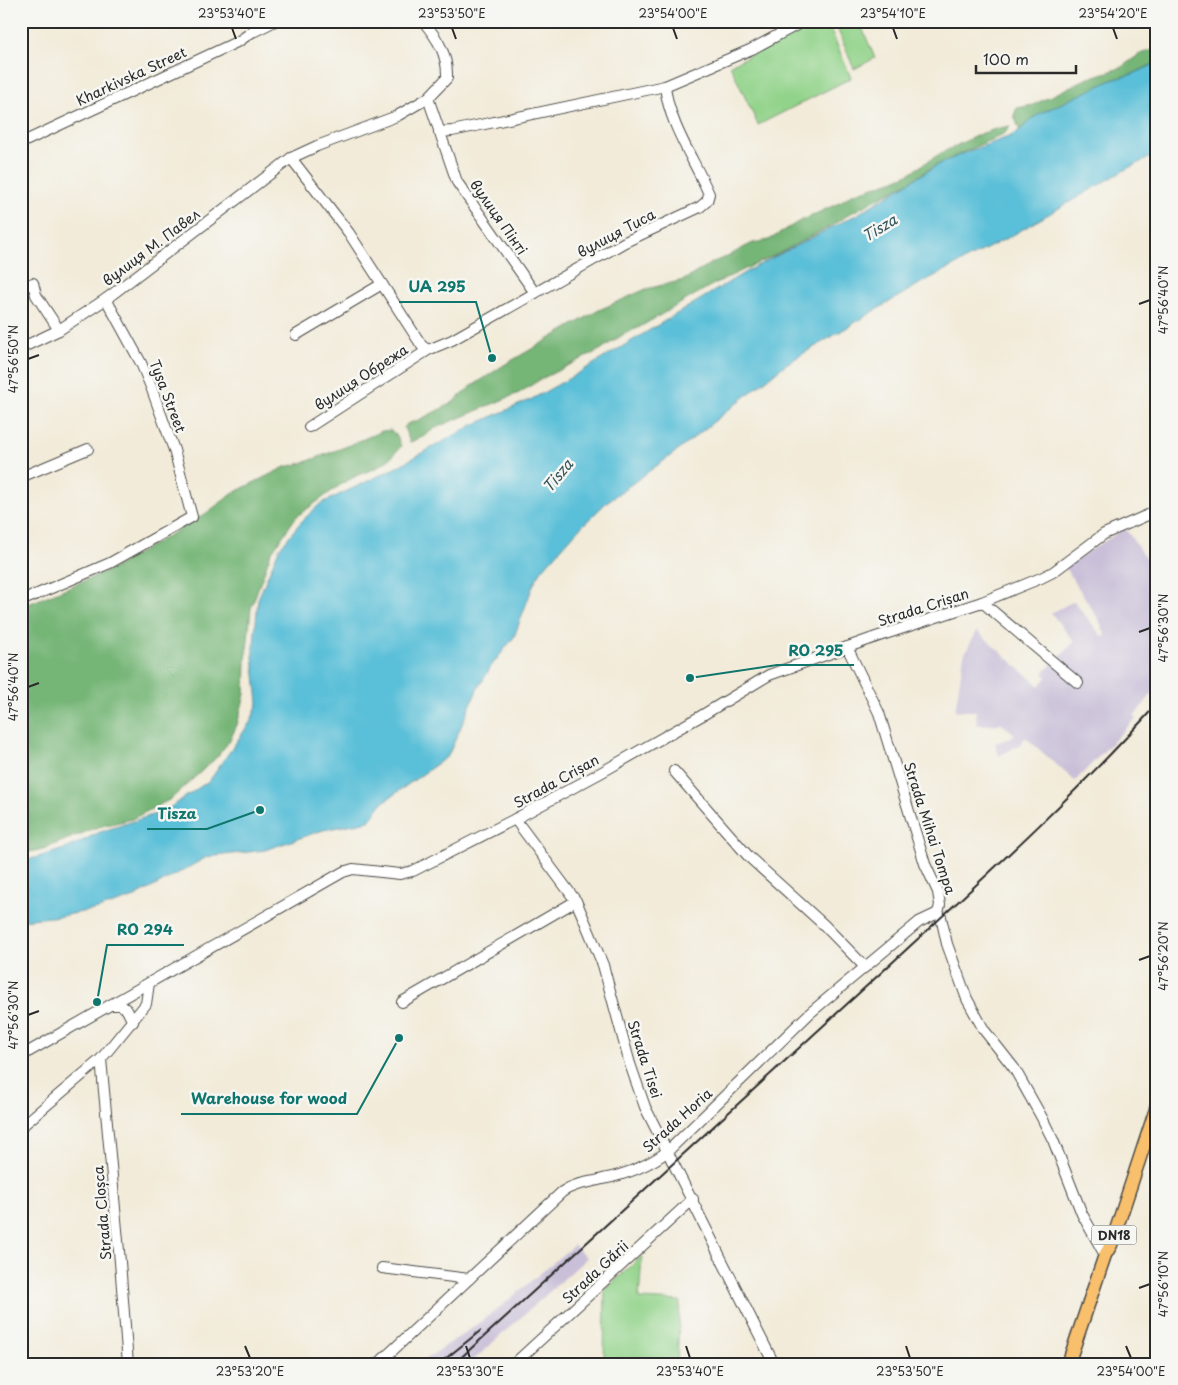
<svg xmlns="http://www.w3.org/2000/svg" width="1178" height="1385" font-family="'Playpen Sans',sans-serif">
  <rect width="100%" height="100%" fill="#f6f6f2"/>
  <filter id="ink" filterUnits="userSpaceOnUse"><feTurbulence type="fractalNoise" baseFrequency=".02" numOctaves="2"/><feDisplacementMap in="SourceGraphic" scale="10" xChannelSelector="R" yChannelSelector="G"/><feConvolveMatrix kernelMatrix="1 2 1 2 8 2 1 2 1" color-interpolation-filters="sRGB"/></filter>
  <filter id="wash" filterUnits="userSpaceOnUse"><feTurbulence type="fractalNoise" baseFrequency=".0096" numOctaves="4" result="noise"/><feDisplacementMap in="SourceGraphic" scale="20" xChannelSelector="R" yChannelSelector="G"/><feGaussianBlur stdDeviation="1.12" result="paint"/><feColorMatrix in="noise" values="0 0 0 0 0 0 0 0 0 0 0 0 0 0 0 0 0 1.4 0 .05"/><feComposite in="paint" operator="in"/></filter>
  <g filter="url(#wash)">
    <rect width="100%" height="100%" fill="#f2ebd9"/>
    <!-- industrial -->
    <g fill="#c9bfd8">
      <path d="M1125 528 1157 576V688L1134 716 1136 718 1075 781 1025 737 1021 744 999 756 995 743 1012 738 1015 734 999 722 1000 724 977 725 976 711H955L964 655 977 631 1039 686 1047 677 1043 673 1074 642 1051 613 1074 601 1102 637 1106 636 1099 620 1065 567Z"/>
      <path d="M574 1245 587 1258 469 1364H418L462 1335 499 1308Z"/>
    </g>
    <!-- green -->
    <g fill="#92d38a" stroke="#5e7f5a">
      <path d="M824 21H827L851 78 758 125 730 65Z"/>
      <path d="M854 21H859L875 58 854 69 837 28Z"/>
      <path d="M642 1256 639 1299 680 1301 677 1364H604L605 1290Z"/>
    </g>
    <!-- forest -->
    <g fill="#75b576" stroke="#507050">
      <path d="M1153 50 1157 51V61L1155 63 1133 74 1112 80 1043 112 1026 124 1020 131 1014 115 1017 108 1033 105 1086 79 1120 68 1140 54Z"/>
      <path d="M1010 126 1005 133 931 168 911 181 851 213 831 226 776 255 760 262 712 285 638 328 624 334 600 350 541 379 519 393 435 428 423 437 410 442 404 428 407 424 419 420 452 403 469 388 504 365 599 310 646 289 684 280 713 262 727 257 739 250 753 243 769 240 798 222 839 203 852 194 895 180 910 173 941 153 980 134 999 128Z"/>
      <path d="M391 430 397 436 401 446 391 458 376 468 358 475 343 483 296 517 271 553 251 608 246 661 245 694 237 725 230 740 217 757 171 799 132 819 98 827 43 849 21 854V607L112 569 205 514 235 492 285 467 303 463 345 447 382 431Z"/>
    </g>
    <!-- water -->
    <path fill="#5abfd8" stroke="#427582" d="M1157 63V154L1130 167 1011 236 921 283 786 364 677 451 608 501 575 533 542 570 534 583 514 637 492 665 478 688 448 756 382 803 369 821 323 830 265 850 207 857 135 897 98 909 61 916 21 920V860L35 858 68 848 100 832 165 811 210 780 251 721 258 703 253 656 258 599 279 549 300 523 320 504 393 469 473 425 532 399 577 374 749 270 856 215 939 164 972 150 1011 136 1020 131 1031 119 1043 112 1112 80 1133 74Z"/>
  </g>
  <g filter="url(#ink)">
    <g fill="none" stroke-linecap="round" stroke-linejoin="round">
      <defs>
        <g id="minor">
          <path d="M423 21C438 39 448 55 447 78L428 98 457 182 535 293"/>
          <path d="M255 31 275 21"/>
          <path d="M439 132 452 131 665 86 752 49 804 21"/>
          <path d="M21 143 239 41 252 32 261 21"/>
          <path d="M291 158 349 233 422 346 428 350"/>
          <path d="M21 290 28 285 33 283 36 295 59 330"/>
          <path d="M296 335 382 284"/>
          <path d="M21 348 59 330 106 299 291 158 317 146 397 116 428 98"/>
          <path d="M309 427 428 350 452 340 625 242 700 207 707 201 709 194C694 159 669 124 665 86"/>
          <path d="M21 477 88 449"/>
          <path d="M21 601 110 563 192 517 174 450 151 387 141 363 106 299"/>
          <path d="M982 602 1078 683"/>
          <path d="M847 647 879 713 925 864 938 892 940 905 938 913 941 917 947 944 967 999 984 1030 1014 1068 1041 1116 1053 1140 1082 1214 1105 1255"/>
          <path d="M674 771 749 857 824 925 865 967"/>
          <path d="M515 819 576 901 583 917 603 965 630 1064 645 1107 774 1364"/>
          <path d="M402 1002 576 901"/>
          <path d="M110 1005H121L127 1010 133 1022"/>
          <path d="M21 1056 343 872 353 869 400 874 413 871 515 819 602 772 701 716 769 675 876 637 982 602 1041 578 1053 572 1104 534 1157 511"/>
          <path d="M101 1059 120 1262 128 1364"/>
          <path d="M21 1127 101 1059 146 1004 149 983"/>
          <path d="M382 1268 469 1279"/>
          <path d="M378 1364 562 1192C575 1183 588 1183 603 1179 628 1174 648 1166 668 1151L810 1013 919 922 938 913"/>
          <path d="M514 1364 693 1199"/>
        </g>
        <path id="major" d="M1068 1364 1105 1255 1111 1245 1157 1106"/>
      </defs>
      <!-- minor casing -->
      <use href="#minor" stroke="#494845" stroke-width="12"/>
      <!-- major casing -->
      <use href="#major" stroke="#494845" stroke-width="15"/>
      <!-- minor -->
      <use href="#minor" stroke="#fff" stroke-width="10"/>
      <!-- major -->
      <use href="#major" stroke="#f8bf6c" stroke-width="12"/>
      <!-- rail -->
      <g stroke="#2b2b2b" stroke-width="2">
        <path d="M439 1364 480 1331"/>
        <path d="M454 1364C597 1233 740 1103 883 971 976 885 1072 799 1157 704"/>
      </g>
    </g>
  </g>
  <!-- ticks -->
  <path fill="none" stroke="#2b2b2b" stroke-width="2" d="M232 28 236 39M452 28 456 39M673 28 677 39M893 28 897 39M1113 28 1117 39M1139 304 1150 300M28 359 39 355M1139 632 1150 628M28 687 39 683M1139 960 1150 956M28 1015 39 1011M1139 1288 1150 1284M245 1346 250 1358M466 1346 470 1358M686 1346 690 1358M906 1346 910 1358M1126 1346 1131 1358"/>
  <g text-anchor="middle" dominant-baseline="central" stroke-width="5" stroke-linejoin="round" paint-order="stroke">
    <!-- shield labels -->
    <rect fill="#f6f6f2" stroke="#686867" stroke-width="1" x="1091.5" y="1225.5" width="45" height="19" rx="4"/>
    <g font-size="12" font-weight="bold" fill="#2b2b2b">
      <text x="1114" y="1235">DN18</text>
    </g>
    <!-- street labels -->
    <g font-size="14" fill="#2b2b2b" stroke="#f6f6f2">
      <text transform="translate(131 76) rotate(-25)">Kharkivska Street</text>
      <text transform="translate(499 217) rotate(55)">вулиця Пінті</text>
      <text transform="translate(616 233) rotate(-28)">вулиця Тиса</text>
      <text transform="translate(151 247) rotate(-37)">вулиця М. Павел</text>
      <text transform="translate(361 377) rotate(-33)">вулиця Обрежа</text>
      <text transform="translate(168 396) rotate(69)">Tysa Street</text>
      <text transform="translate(923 607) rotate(-18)">Strada Crișan</text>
      <text transform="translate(556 781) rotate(-29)">Strada Crișan</text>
      <text transform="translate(930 828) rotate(72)">Strada Mihai Tompa</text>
      <text transform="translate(645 1059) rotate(72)">Strada Tisei</text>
      <text transform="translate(677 1120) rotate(-42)">Strada Horia</text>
      <text transform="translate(102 1213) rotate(-95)">Strada Cloșca</text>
      <text transform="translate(595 1272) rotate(-43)">Strada Gării</text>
    </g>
    <!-- water labels -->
    <g font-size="15" font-style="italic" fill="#39575f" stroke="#f6f6f2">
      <text transform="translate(879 227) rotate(-31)">Tisza</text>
      <text transform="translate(557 475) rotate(-51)">Tisza</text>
    </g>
  </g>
  <!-- callouts -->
  <path fill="none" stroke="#0f766e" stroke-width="2" d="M492 358L476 302H399M690 678L777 665H854M260 810L207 829H147M97 1002L107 945H184M399 1038L357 1114H181"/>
  <g fill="#0f766e" stroke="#f6f6f2" stroke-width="2">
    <circle cx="492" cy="358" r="5"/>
    <circle cx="690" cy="678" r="5"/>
    <circle cx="260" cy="810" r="5"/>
    <circle cx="97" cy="1002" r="5"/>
    <circle cx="399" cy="1038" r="5"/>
  </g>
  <g font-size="15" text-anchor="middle" font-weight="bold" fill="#0f766e" stroke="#f6f6f2" stroke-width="5" stroke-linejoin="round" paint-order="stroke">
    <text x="437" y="292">UA 295</text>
    <text x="816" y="656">RO 295</text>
    <text x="177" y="819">Tisza</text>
    <text x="145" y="935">RO 294</text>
    <text x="269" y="1104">Warehouse for wood</text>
  </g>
  <!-- margin -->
  <rect width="1178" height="1385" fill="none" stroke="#f6f6f2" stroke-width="55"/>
  <!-- scale -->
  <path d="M976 65v8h100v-8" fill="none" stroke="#2b2b2b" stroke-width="2.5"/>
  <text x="983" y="65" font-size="15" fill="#2b2b2b" stroke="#f6f6f2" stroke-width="4" paint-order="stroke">100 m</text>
  <rect x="28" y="28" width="1122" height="1330" fill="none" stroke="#2b2b2b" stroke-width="2"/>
  <g font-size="12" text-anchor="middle" fill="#2b2b2b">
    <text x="232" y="18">23°53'40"E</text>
    <text x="452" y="18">23°53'50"E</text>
    <text x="673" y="18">23°54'00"E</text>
    <text x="893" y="18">23°54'10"E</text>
    <text x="1113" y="18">23°54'20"E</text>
    <text transform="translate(1164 300) rotate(-90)" y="4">47°56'40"N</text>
    <text transform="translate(14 359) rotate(-90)" y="4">47°56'50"N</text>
    <text transform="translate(1164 628) rotate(-90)" y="4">47°56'30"N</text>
    <text transform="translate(14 687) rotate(-90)" y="4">47°56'40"N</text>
    <text transform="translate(1164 956) rotate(-90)" y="4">47°56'20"N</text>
    <text transform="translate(14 1015) rotate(-90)" y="4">47°56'30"N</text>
    <text transform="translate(1164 1284) rotate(-90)" y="4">47°56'10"N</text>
    <text x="250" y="1376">23°53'20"E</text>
    <text x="470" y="1376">23°53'30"E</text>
    <text x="690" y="1376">23°53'40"E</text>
    <text x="910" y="1376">23°53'50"E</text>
    <text x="1131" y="1376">23°54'00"E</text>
  </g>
</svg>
